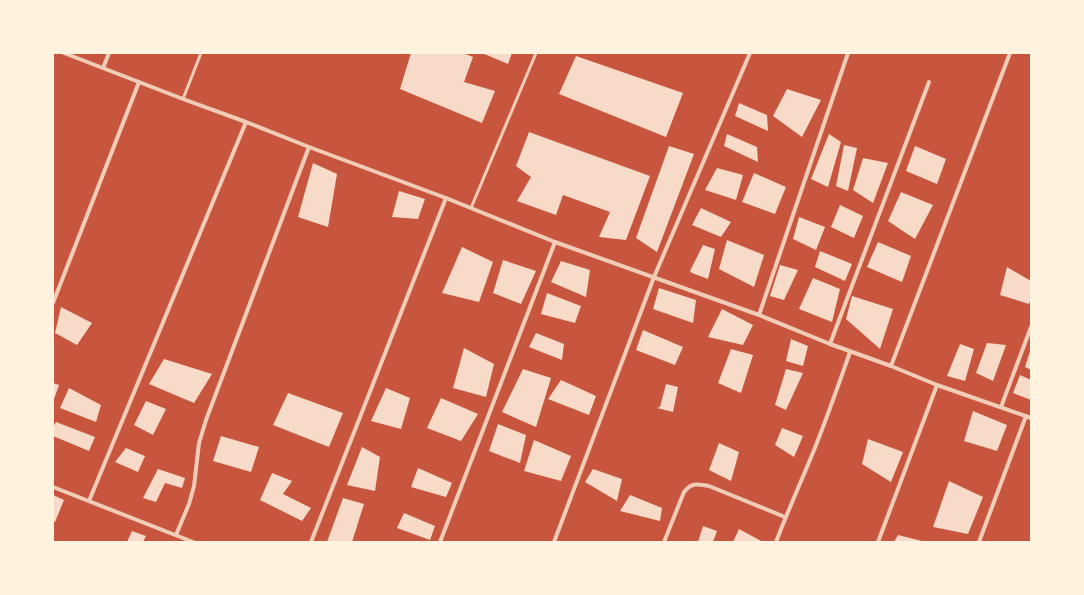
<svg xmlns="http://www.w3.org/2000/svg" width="1084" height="595" font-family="'IBM Plex Sans',sans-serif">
  <rect width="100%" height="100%" fill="#c8553d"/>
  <!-- building -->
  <g fill="#f7dbc8">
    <path d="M411 53H463L473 57 464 82 495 91 482 123 400 89Z"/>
    <path d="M482 53H512L508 64Z"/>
    <path d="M576 56 683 93 666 137 559 94Z"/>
    <path d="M787 89 821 100 802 137 773 116Z"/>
    <path d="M739 103 767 115 768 131 735 116Z"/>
    <path d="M529 132 650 176 626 240 599 237 610 212 563 195 556 215 517 201 531 177 516 166Z"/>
    <path d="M727 134 757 147 758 162 724 146Z"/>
    <path d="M829 134 841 142 828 187 811 179Z"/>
    <path d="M844 145 857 148 848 191 836 186Z"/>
    <path d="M669 146 694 154 657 252 636 238Z"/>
    <path d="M915 146 946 159 937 184 906 171Z"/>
    <path d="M863 158 888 163 873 203 853 190Z"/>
    <path d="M313 163 337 174 328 227 298 217Z"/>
    <path d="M717 168 743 175 736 200 705 190Z"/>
    <path d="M754 173 786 187 775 214 742 202Z"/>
    <path d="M399 191 425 199 418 219 392 217Z"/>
    <path d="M901 192 933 205 915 239 888 221Z"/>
    <path d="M840 205 863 216 854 238 831 227Z"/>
    <path d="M701 208 731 222 721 237 692 225Z"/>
    <path d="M799 217 825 227 816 250 793 239Z"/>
    <path d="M727 240 764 255 754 287 719 269Z"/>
    <path d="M878 242 911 256 902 282 867 267Z"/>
    <path d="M703 245 715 249 708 279 692 273 690 271Z"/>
    <path d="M462 247 493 262 479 302 442 293Z"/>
    <path d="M820 251 852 264 845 281 815 267Z"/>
    <path d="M503 260 536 271 521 304 493 293Z"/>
    <path d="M561 261 590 270 586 297 551 282Z"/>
    <path d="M780 265 798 270 784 300 770 296Z"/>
    <path d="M1007 267 1031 281V298L1029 304 1000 295Z"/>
    <path d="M813 278 840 289 832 322 799 309Z"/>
    <path d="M659 288 696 300 693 323 653 309Z"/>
    <path d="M547 293 581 306 575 323 541 314Z"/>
    <path d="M852 296 893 309 880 349 846 319Z"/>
    <path d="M61 307 92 323 77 345 55 333Z"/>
    <path d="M722 309 753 325 743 345 708 337Z"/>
    <path d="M643 330 683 347 675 365 636 350Z"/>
    <path d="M536 333 564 344 562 360 529 347Z"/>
    <path d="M791 339 808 346 803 366 786 361Z"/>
    <path d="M987 343 1006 345 993 381 976 373Z"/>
    <path d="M960 344 974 349 965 381 947 376Z"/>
    <path d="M464 348 494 364 486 397 453 388Z"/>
    <path d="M1031 348V370L1025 367Z"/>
    <path d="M731 349 753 355 741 393 718 383Z"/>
    <path d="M164 359 212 374 194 403 149 384Z"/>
    <path d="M523 369 551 378 536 427 502 412Z"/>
    <path d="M786 369 803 373 786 410 775 405Z"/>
    <path d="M1020 375 1031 380V400L1013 393Z"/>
    <path d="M561 380 596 396 589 415 548 399Z"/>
    <path d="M53 383 59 385 53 402Z"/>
    <path d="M666 384 678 387 673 412 657 408 660 407Z"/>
    <path d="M69 388 101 405 96 422 60 408Z"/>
    <path d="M386 388 410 398 401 429 371 421Z"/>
    <path d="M288 393 343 413 329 447 273 425Z"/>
    <path d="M441 398 478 414 461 441 427 428Z"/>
    <path d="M146 401 166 409 153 435 134 425Z"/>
    <path d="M973 411 1007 425 997 451 964 441Z"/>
    <path d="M56 422 95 437 89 451 53 436V427Z"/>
    <path d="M498 424 526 435 520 463 489 451Z"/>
    <path d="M782 428 803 436 794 457 775 445Z"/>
    <path d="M221 436 259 447 251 472 213 461Z"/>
    <path d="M868 439 903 452 891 482 862 464Z"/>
    <path d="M534 440 571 456 561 481 524 471Z"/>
    <path d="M719 443 739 452 731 481 709 470Z"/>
    <path d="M362 447 380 457 375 491 347 485Z"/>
    <path d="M126 448 145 456 138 472 115 462Z"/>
    <path d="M418 468 452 483 446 497 411 487Z"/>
    <path d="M158 469 185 478 182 488 165 483 156 502 143 498Z"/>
    <path d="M593 469 622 479 617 501 585 482Z"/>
    <path d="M272 473 292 481 283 494 311 508 302 521 260 500Z"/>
    <path d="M949 481 983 497 968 534 933 527Z"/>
    <path d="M53 495 64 500 55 522 53 521Z"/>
    <path d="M630 495 662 508 660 521 620 511Z"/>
    <path d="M343 498 364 504 352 542H327Z"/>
    <path d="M404 513 435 526 430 540 397 528Z"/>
    <path d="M703 526 717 531 713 542H698Z"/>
    <path d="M739 529 763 542H733Z"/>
    <path d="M132 531 146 536 143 542H127Z"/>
    <path d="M898 535 922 541V542H894Z"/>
  </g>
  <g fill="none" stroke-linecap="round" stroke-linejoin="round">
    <!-- service -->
    <g stroke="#f1ccb7" stroke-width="3">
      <path d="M183 99 201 53"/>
      <path d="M471 208 536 53"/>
    </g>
    <!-- minor -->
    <g stroke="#f1ccb7" stroke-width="4">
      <path d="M64 53 183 99 246 122 309 147 446 198 555 242 759 315 830 344 891 366 937 385 1031 418"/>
      <path d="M103 68 109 53"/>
      <path d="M53 303 139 82"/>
      <path d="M759 315 848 53"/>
      <path d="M830 344 929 82"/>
      <path d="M891 366 1010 53"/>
      <path d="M1001 407 1031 327"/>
      <path d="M53 487 193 542"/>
      <path d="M89 501 246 122"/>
      <path d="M176 535 189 504 194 486 199 443 206 420 309 147"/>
      <path d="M311 542 446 198"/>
      <path d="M440 542 555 242"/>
      <path d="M554 542 654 277 750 53"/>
      <path d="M664 542 684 492C692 482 697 484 709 486L785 517"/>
      <path d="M776 542C787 513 800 484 812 455 826 421 838 386 850 352"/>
      <path d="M878 542 937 385"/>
      <path d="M979 542 1026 416"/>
    </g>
  </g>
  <!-- border -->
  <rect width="1084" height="595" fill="none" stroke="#fff3e0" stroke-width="108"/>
</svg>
